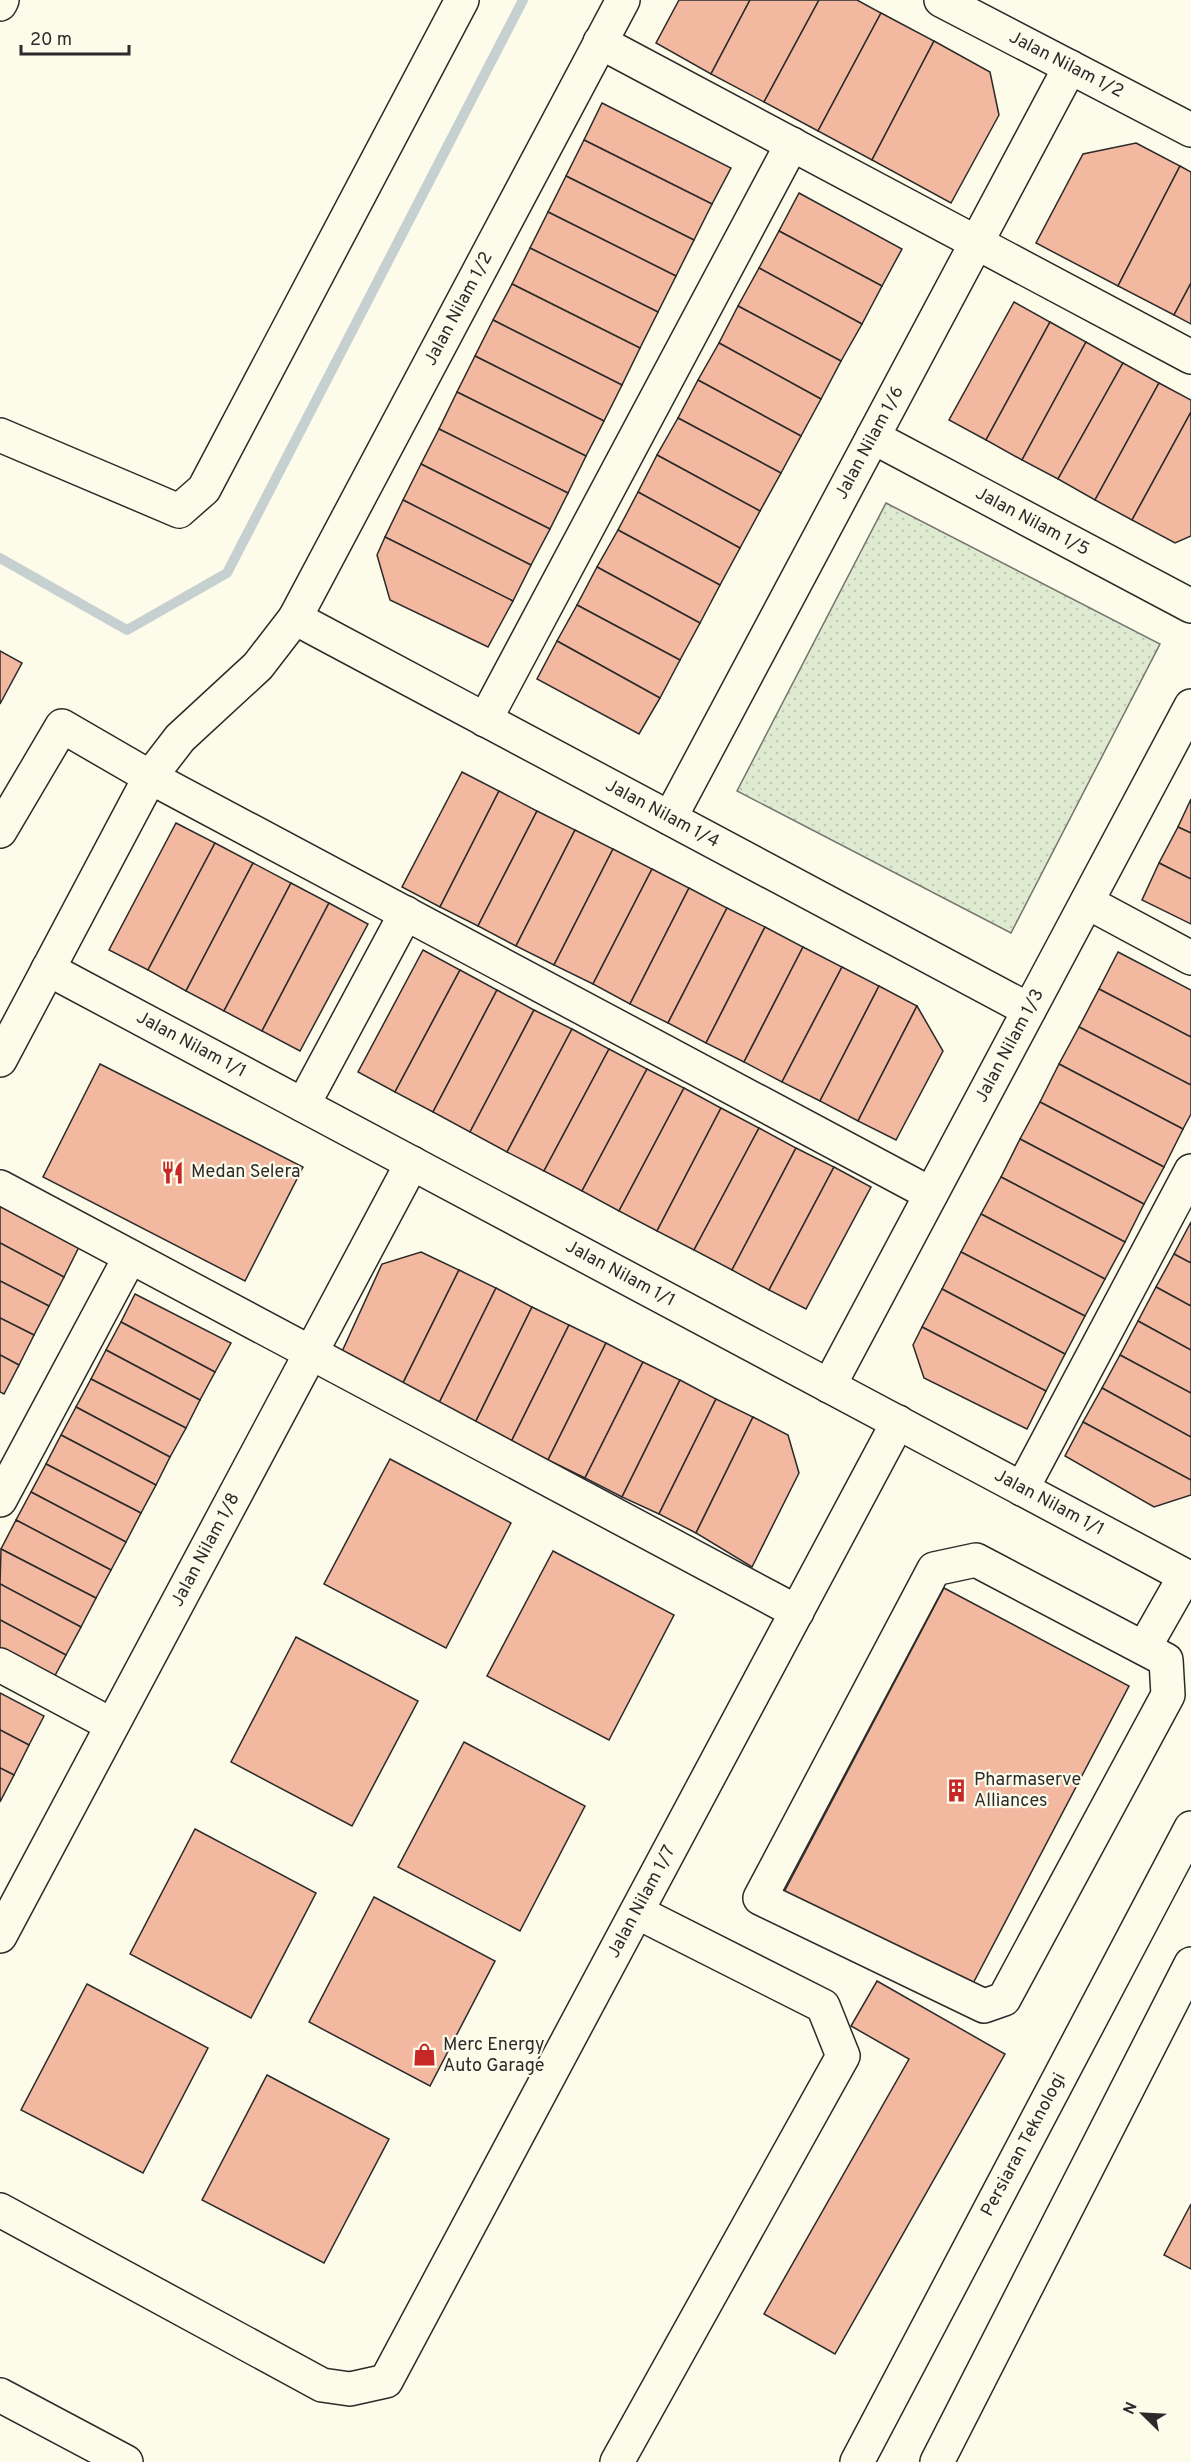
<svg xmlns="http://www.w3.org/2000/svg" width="1191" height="2462" font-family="Overpass,sans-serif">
  <defs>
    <pattern id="green-dots" width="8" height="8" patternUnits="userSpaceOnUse" patternTransform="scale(1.5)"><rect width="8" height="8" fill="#deebd1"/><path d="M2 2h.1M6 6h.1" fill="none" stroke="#bfcab4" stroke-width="1.8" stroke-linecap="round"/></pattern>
  </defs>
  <rect width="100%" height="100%" fill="#fdfbea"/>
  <!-- green -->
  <path fill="url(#green-dots)" stroke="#74746e" stroke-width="1.5" d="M886 503 1160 644 1011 933 737 791Z"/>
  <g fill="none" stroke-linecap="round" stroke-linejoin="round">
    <!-- stream -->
    <path stroke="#c7d0d0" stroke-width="10" d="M0 558 127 630 227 573 523 0"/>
  </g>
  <!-- building -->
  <g fill="#f2b8a0" stroke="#2b2b2b" stroke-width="1.5">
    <path d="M679 0H750L711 74 656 43Z"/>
    <path d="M750 0H819L764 102 711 74Z"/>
    <path d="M819 0H857L881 13 818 131 764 102Z"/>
    <path d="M881 13 934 41 872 160 818 131Z"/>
    <path d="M934 41 990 72 999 115 951 203 872 160Z"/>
    <path d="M602 103 731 168 712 204 584 140Z"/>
    <path d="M584 140 712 204 694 240 566 176Z"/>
    <path d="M1136 143 1180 166 1118 286 1036 243 1083 154Z"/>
    <path d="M1180 166 1191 172V283L1174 315 1118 286Z"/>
    <path d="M566 176 694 240 676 276 548 212Z"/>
    <path d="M799 193 902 249 882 286 779 231Z"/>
    <path d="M548 212 676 276 658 312 530 248Z"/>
    <path d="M779 231 882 286 862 324 759 268Z"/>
    <path d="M530 248 658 312 640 348 512 284Z"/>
    <path d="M759 268 862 324 841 361 738 306Z"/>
    <path d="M1191 283V324L1174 315Z"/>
    <path d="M512 284 640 348 622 385 493 320Z"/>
    <path d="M1014 302 1050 322 986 440 949 420Z"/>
    <path d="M738 306 841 361 821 399 719 343Z"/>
    <path d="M493 320 622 385 604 421 475 356Z"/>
    <path d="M1050 322 1086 342 1022 460 986 440Z"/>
    <path d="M1086 342 1123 363 1058 479 1022 460Z"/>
    <path d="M719 343 821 399 801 436 698 380Z"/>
    <path d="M475 356 604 421 586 456 457 392Z"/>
    <path d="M1123 363 1159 383 1095 500 1058 479Z"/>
    <path d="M698 380 801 436 781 473 678 418Z"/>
    <path d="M1159 383 1191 400V412L1132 520 1095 500Z"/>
    <path d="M457 392 586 456 568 493 439 429Z"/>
    <path d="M1191 412V536L1175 543 1132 520Z"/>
    <path d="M678 418 781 473 760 511 657 455Z"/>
    <path d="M439 429 568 493 550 529 421 464Z"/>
    <path d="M657 455 760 511 740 548 638 492Z"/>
    <path d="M421 464 550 529 531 565 403 500Z"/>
    <path d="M638 492 740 548 720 585 618 530Z"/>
    <path d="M403 500 531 565 513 601 385 537Z"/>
    <path d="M618 530 720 585 700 623 597 567Z"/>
    <path d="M385 537 513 601 488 647 390 600 377 555Z"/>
    <path d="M597 567 700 623 680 660 577 605Z"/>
    <path d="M577 605 680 660 660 698 557 641Z"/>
    <path d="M557 641 660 698 639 734 537 679Z"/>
    <path d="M0 651 22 663 0 704Z"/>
    <path d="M462 772 499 791 440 907 402 887Z"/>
    <path d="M499 791 537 811 478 926 440 907Z"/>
    <path d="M1191 799V833L1178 827Z"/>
    <path d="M537 811 575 830 516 946 478 926Z"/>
    <path d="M176 823 215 843 148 970 109 950Z"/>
    <path d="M1178 827 1191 833V879L1159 863Z"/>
    <path d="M575 830 613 849 554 965 516 946Z"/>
    <path d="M215 843 253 863 186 991 148 970Z"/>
    <path d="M613 849 652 869 593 984 554 965Z"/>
    <path d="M253 863 291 883 224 1011 186 991Z"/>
    <path d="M1159 863 1191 879V924L1142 900Z"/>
    <path d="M652 869 689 888 630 1004 593 984Z"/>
    <path d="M291 883 329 903 262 1031 224 1011Z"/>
    <path d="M689 888 727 908 668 1023 630 1004Z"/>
    <path d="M329 903 368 924 300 1051 262 1031Z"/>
    <path d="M727 908 765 927 706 1043 668 1023Z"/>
    <path d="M765 927 803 947 744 1062 706 1043Z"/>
    <path d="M803 947 842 967 782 1082 744 1062Z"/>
    <path d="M423 950 460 970 395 1092 358 1072Z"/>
    <path d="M1118 952 1191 990V1037L1099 989Z"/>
    <path d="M842 967 879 986 820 1101 782 1082Z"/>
    <path d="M460 970 497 990 433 1112 395 1092Z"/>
    <path d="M879 986 917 1006 858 1121 820 1101Z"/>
    <path d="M1099 989 1191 1037V1085L1079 1027Z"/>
    <path d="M497 990 534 1010 470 1132 433 1112Z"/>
    <path d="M917 1006 943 1051 896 1140 858 1121Z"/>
    <path d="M534 1010 572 1029 507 1152 470 1132Z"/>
    <path d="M1079 1027 1191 1085V1114L1183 1129 1059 1064Z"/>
    <path d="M572 1029 609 1049 544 1171 507 1152Z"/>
    <path d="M609 1049 647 1069 582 1191 544 1171Z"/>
    <path d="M100 1064 303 1167 245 1281 43 1177Z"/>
    <path d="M1059 1064 1183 1129 1164 1167 1040 1102Z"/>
    <path d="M647 1069 684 1088 619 1211 582 1191Z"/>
    <path d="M684 1088 721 1108 657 1231 619 1211Z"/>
    <path d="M1040 1102 1164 1167 1144 1204 1020 1139Z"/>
    <path d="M721 1108 759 1128 694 1250 657 1231Z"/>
    <path d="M759 1128 796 1148 732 1270 694 1250Z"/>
    <path d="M1020 1139 1144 1204 1125 1242 1001 1177Z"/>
    <path d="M796 1148 834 1167 769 1290 732 1270Z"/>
    <path d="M834 1167 871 1187 806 1309 769 1290Z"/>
    <path d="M1001 1177 1125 1242 1105 1279 981 1214Z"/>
    <path d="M0 1206 79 1247 64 1277 0 1243Z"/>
    <path d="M981 1214 1105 1279 1085 1316 961 1252Z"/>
    <path d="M1191 1222V1263L1174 1254Z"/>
    <path d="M0 1243 64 1277 49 1306 0 1281Z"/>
    <path d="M421 1252 459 1270 401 1387 340 1356 382 1264Z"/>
    <path d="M961 1252 1085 1316 1065 1354 942 1289Z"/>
    <path d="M1174 1254 1191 1263V1306L1156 1287Z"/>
    <path d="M459 1270 496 1288 438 1405 401 1387Z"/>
    <path d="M0 1281 49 1306 34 1335 0 1318Z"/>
    <path d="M1156 1287 1191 1306V1350L1138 1321Z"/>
    <path d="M496 1288 532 1307 475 1423 438 1405Z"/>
    <path d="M942 1289 1065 1354 1046 1391 922 1327Z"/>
    <path d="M135 1294 231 1343 215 1372 121 1322Z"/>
    <path d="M532 1307 569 1325 511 1442 475 1423Z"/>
    <path d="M0 1318 34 1335 19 1365 0 1355Z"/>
    <path d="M1138 1321 1191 1350V1393L1120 1355Z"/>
    <path d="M121 1322 215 1372 200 1400 106 1350Z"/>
    <path d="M569 1325 606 1343 548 1460 511 1442Z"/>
    <path d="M922 1327 1046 1391 1027 1429 924 1378 913 1345Z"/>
    <path d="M606 1343 643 1362 585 1478 548 1460Z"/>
    <path d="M106 1350 200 1400 186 1428 91 1379Z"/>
    <path d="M0 1355 19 1365 4 1394 0 1392Z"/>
    <path d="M1120 1355 1191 1393V1437L1102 1388Z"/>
    <path d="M643 1362 680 1380 622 1497 585 1478Z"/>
    <path d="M91 1379 186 1428 170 1457 76 1407Z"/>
    <path d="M680 1380 716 1399 659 1514 622 1497Z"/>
    <path d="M1102 1388 1191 1437V1480L1083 1422Z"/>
    <path d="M716 1399 753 1417 696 1533 659 1514Z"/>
    <path d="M76 1407 170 1457 156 1485 61 1435Z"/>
    <path d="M753 1417 788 1435 799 1473 752 1567 696 1533Z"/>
    <path d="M1083 1422 1191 1480V1495L1154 1507 1065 1456Z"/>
    <path d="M61 1435 156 1485 141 1513 46 1464Z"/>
    <path d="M390 1459 511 1523 446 1648 324 1584Z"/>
    <path d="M46 1464 141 1513 126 1542 31 1492Z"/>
    <path d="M31 1492 126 1542 111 1570 16 1520Z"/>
    <path d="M16 1520 111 1570 96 1598 1 1549Z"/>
    <path d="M1 1549 96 1598 81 1627 0 1584Z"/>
    <path d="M553 1551 674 1615 609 1740 487 1676Z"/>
    <path d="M0 1584 81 1627 66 1655 0 1620Z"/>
    <path d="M944 1588 1129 1686 969 1991 783 1894Z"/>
    <path d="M0 1620 66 1655 51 1683 0 1656Z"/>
    <path d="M296 1637 418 1701 352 1826 231 1762Z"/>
    <path d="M0 1693 44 1716 29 1745 0 1730Z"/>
    <path d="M0 1730 29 1745 14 1775 0 1768Z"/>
    <path d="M464 1742 585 1806 520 1931 398 1867Z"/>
    <path d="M0 1768 14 1775 0 1802Z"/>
    <path d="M195 1829 316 1893 251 2018 130 1954Z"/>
    <path d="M374 1897 495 1961 430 2086 309 2022Z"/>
    <path d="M877 1981 1005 2054 835 2354 764 2314 909 2059 851 2026Z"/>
    <path d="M87 1984 208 2048 143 2173 21 2110Z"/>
    <path d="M267 2075 389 2139 324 2263 202 2200Z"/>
    <path d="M1191 2204V2269L1164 2255Z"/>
  </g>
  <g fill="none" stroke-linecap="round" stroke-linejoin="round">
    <defs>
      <g id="minor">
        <path d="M941 0 1191 130"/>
        <path d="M0 4 2 0"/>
        <path d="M600 42 1191 357"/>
        <path d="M0 435 179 511 204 489 462 0"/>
        <path d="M873 437 1191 606"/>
        <path d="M295 618 1029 1010"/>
        <path d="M485 720 792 144"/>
        <path d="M670 818 1070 67"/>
        <path d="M0 831 62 726 150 777 931 1194"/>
        <path d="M1087 902 1191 958"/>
        <path d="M48 969 1191 1579"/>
        <path d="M0 1060 150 777 180 738 258 666 295 618 623 0"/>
        <path d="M303 1105 406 913"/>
        <path d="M0 1187 797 1612"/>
        <path d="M829 1386 1191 706"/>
        <path d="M1022 1489 1191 1171"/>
        <path d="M0 1500 130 1257"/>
        <path d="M976 1560 1166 1660 1168 1695 1004 1999 984 2006 760 1898 934 1569Z"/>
        <path d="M1144 1648 1185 1576"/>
        <path d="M0 1665 112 1725"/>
        <path d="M0 1936 412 1163"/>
        <path d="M0 2210 322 2385 350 2389 386 2381 898 1422"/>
        <path d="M0 2395 126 2462"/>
        <path d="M617 2462 843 2056 823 2006 637 1912"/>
      </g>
      <g id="major">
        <path d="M857 2462 1191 1828"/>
        <path d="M937 2462 1191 1964"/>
      </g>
    </defs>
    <!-- minor casing -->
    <use href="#minor" stroke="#2b2b2b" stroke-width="36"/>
    <!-- major casing -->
    <use href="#major" stroke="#2b2b2b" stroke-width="36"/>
    <!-- minor -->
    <use href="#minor" stroke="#fdfbea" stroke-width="33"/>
    <!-- major -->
    <use href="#major" stroke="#fdfbea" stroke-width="33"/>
  </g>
  <!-- icons -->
  <defs>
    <symbol id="restaurant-bare" viewBox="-9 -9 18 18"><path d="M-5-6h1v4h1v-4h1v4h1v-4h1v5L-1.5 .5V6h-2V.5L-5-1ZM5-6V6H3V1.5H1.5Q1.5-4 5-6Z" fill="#c62828" stroke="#fdfbea" stroke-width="2.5" paint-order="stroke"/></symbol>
    <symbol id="building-bare" viewBox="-9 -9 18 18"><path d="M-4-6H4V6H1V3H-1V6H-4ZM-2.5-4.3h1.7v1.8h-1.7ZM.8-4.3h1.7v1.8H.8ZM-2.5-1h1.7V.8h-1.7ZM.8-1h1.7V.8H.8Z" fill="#c62828" stroke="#fdfbea" stroke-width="2.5" paint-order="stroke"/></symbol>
    <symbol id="shop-bare" viewBox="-9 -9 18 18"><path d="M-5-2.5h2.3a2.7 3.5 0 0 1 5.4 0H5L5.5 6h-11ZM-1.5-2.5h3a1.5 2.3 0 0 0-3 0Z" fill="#c62828" stroke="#fdfbea" stroke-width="2.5" paint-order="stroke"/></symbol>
  </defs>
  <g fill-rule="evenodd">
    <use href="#restaurant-bare" x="156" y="1156" width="33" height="33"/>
    <use href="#building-bare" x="940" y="1774" width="33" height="33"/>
    <use href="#shop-bare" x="408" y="2038" width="33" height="33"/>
  </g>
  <g text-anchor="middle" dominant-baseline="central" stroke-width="4.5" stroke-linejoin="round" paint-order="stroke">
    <!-- street labels -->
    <g font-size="18" fill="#2b2b2b" stroke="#fdfbea">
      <text transform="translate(1066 65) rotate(27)">Jalan Nilam 1/2</text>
      <text transform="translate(459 309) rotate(-62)">Jalan Nilam 1/2</text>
      <text transform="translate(870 443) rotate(-62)">Jalan Nilam 1/6</text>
      <text transform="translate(1032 522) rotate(28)">Jalan Nilam 1/5</text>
      <text transform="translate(662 814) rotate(28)">Jalan Nilam 1/4</text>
      <text transform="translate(191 1045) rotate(28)">Jalan Nilam 1/1</text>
      <text transform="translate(1010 1046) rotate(-62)">Jalan Nilam 1/3</text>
      <text transform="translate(620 1274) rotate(28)">Jalan Nilam 1/1</text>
      <text transform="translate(1049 1503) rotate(28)">Jalan Nilam 1/1</text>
      <text transform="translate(206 1550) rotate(-62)">Jalan Nilam 1/8</text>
      <text transform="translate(642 1902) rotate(-62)">Jalan Nilam 1/7</text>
      <text transform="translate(1024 2145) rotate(-62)">Persiaran Teknologi</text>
    </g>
    <!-- poi labels -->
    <g font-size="18" fill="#2b2b2b" stroke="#fdfbea" text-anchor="start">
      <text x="191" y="1172">Medan Selera</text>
      <text x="974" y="1780">Pharmaserve<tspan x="974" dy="21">Alliances</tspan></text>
      <text x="443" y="2045">Merc Energy<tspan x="443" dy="21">Auto Garage</tspan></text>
    </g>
  </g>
  <!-- north arrow -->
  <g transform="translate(1143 2414) rotate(294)" stroke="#fdfbea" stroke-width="4.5" paint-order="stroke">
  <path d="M0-4.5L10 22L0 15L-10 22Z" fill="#2b2b2b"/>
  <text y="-9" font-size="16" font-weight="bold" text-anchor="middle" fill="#2b2b2b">N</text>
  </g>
  <!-- scale -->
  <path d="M21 45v9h108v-9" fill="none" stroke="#2b2b2b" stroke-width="3"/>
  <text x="30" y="45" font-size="18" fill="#2b2b2b" stroke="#fdfbea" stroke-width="4.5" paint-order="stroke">20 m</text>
</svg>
